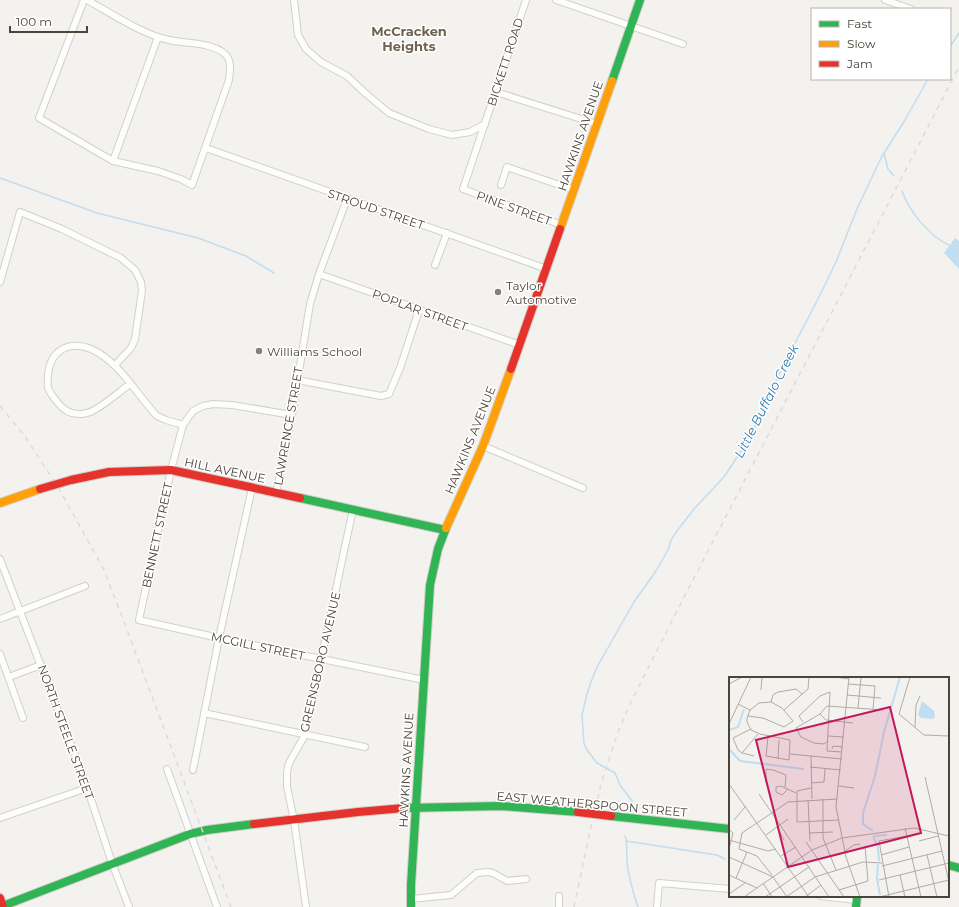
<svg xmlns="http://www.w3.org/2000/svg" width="959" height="907" font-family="Montserrat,sans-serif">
  <rect width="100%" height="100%" fill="#f4f2ee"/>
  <!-- water -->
  <path fill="#c0ddf1" d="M955 238 959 241V269L944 253Z"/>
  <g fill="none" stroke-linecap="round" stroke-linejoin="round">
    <!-- stream -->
    <g stroke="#c0ddf1" stroke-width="1.5">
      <path d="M950 47 959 33"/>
      <path d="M884 153 888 169 894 176"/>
      <path d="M0 178 97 213 198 238 246 256 274 273"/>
      <path d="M902 191C909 211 929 236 949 245"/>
      <path d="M633 810 632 801 620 785 615 773 597 763 587 750 584 744 582 715 587 694 591 682 597 667 634 602 656 571 668 550 671 540 677 531 694 509 724 477 745 445 759 419 782 368 817 301 836 262 857 209 881 158 905 120 928 79"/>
      <path d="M625 836C628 843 626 853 627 861 628 877 633 892 638 907"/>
      <path d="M626 841 717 855 725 859"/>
    </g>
    <defs>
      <g id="street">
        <path d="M84 0 39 118 113 161 158 171 181 179 192 185 229 80C230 71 232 61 225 54 211 42 187 44 169 40 143 35 111 13 87 0"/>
        <path d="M294 0 298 35 306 49 321 62 347 76 364 92 389 113 429 129 452 135 470 132 485 124"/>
        <path d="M526 0 463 189 562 225"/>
        <path d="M556 0 683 44"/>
        <path d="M885 0 911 9"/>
        <path d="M496 92 597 124"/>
        <path d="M206 148 547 269"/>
        <path d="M113 161 158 37"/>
        <path d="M501 185 507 167 574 190"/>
        <path d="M435 265 447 233"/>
        <path d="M319 274 520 345"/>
        <path d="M0 282 20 212 62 229 121 258 135 270 141 282 142 291 135 339 131 348 115 365"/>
        <path d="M297 380 381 396 389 394 400 368 419 310"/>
        <path d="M130 384C120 391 98 411 87 413 71 417 63 410 54 398 52 395 49 391 48 388 47 384 48 379 48 375 50 351 68 340 91 349 119 361 137 395 157 416L166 420 183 425"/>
        <path d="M292 415 232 405 213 404 203 406 193 411 183 425 171 470 139 620 219 638 424 680"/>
        <path d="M483 446 583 488"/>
        <path d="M276 493 292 415 310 304 319 274 347 199"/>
        <path d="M0 559 85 781 112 863 129 907"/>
        <path d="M0 619 85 586"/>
        <path d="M0 654 23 718"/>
        <path d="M9 677 41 665"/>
        <path d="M204 713 365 747"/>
        <path d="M167 769 217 907"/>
        <path d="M193 770 219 638 252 488"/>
        <path d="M0 818 87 788"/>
        <path d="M559 896V907"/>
        <path d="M821 896 856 900"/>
        <path d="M411 899 451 895 477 873 488 872 493 873 507 881 526 879"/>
        <path d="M306 907 294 820 287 787V772L289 763 305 735 353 509"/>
        <path d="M657 907 659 883 730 889"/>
      </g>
      <g id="fast">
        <path d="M612 81 640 0"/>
        <path d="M300 498 445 530"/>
        <path d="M404 808 501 806 578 812"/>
        <path d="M611 816 730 829"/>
        <path d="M948 865 959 868"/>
        <path d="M0 907 190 834 207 830 254 824"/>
        <path d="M411 907V885L430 585 438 549 446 528"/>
        <path d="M856 907 857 896"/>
      </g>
      <g id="slow">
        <path d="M560 229 612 81"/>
        <path d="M0 503 40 489"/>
        <path d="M446 528 483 446 511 369"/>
      </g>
      <g id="jam">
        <path d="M511 369 560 229"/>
        <path d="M71 480 109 472 171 470 300 498"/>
        <path d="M254 824 358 812 404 808"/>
        <path d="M0 898 3 907"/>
      </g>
    </defs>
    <!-- street casing -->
    <use href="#street" stroke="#d2d0cb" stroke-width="8"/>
    <!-- fast casing -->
    <use href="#fast" stroke="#d3cfc5" stroke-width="10"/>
    <!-- slow casing -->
    <use href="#slow" stroke="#d3cfc5" stroke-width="10"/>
    <!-- jam casing -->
    <use href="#jam" stroke="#d3cfc5" stroke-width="10"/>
    <!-- street -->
    <use href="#street" stroke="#fdfdfc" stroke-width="6"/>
    <!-- fast -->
    <use href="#fast" stroke="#30b455" stroke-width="8"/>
    <!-- slow -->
    <use href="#slow" stroke="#ff9f0a" stroke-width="8"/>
    <!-- jam -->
    <use href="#jam" stroke="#e5322d" stroke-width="8"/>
    <!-- rail -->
    <g stroke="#dbdbda" stroke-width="1.5" stroke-dasharray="5 5" stroke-linecap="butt">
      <path d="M0 406 24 435 58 487 103 568 123 619 231 907"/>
      <path d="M574 907 593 817 602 781 618 732 630 704 681 603 959 67"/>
    </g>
    <defs>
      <g id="jam-bridge">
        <path d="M40 489 71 480"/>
        <path d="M578 812 611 816"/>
      </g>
    </defs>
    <!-- jam-bridge casing -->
    <use href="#jam-bridge" stroke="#d3cfc5" stroke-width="10" stroke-linecap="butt"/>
    <!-- jam-bridge -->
    <use href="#jam-bridge" stroke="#e5322d" stroke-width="8"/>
  </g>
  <!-- markers -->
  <g fill="#868178" stroke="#fff" stroke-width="1.5">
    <circle cx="498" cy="292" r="4"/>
    <circle cx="259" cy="351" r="4"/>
  </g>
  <g text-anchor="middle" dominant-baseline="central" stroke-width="3" stroke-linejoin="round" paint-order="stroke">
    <!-- street labels -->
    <g font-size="12" fill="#4b4439" stroke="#fff">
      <text transform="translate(505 62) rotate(-72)">BICKETT ROAD</text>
      <text transform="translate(580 136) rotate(-71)">HAWKINS AVENUE</text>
      <text transform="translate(514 208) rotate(20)">PINE STREET</text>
      <text transform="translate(376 209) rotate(19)">STROUD STREET</text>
      <text transform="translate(420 310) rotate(20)">POPLAR STREET</text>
      <text transform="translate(288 426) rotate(-80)">LAWRENCE STREET</text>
      <text transform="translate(470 440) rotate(-68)">HAWKINS AVENUE</text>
      <text transform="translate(225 470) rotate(12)">HILL AVENUE</text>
      <text transform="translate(157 535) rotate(-78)">BENNETT STREET</text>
      <text transform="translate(258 646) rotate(12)">MCGILL STREET</text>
      <text transform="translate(320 662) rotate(-77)">GREENSBORO AVENUE</text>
      <text transform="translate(66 732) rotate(70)">NORTH STEELE STREET</text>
      <text transform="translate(406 770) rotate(-87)">HAWKINS AVENUE</text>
      <text transform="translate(592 804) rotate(5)">EAST WEATHERSPOON STREET</text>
    </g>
    <!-- poi labels -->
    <g font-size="12" fill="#4b4439" stroke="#fff" text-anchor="start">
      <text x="506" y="285">Taylor<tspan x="506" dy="14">Automotive</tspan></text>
      <text x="267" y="351">Williams School</text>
    </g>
    <!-- neighbourhood labels -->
    <g font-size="13" font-weight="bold" fill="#6e6250" stroke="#fff">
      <text x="409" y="31">McCracken<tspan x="409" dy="15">Heights</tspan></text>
    </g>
    <!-- water labels -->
    <g font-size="13" font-style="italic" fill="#2e7ab2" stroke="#fff">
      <text transform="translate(766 401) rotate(-63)">Little Buffalo Creek</text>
    </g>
  </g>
  <!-- overview -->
  <g transform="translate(729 677)">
    <rect width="220" height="220" fill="#f4f2ee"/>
    <path d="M193 24 205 34 206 40 204 42 192 41 189 38Z" fill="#c0ddf1"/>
    <path fill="none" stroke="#c0ddf1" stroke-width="2" d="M0 53 9 50 15 32M0 72 11 84 75 92M144 154 134 147V136L146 99 155 55 171 0M144 159 149 171 150 184M145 159 158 158M149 187 148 202 151 218"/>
    <path fill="none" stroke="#b0aca6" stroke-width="1" d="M106 0 120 2M120 0 107 130 117 180 131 220M181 0 170 37 195 58 220 59M0 7 13 0M119 7 146 9 144 32M32 13 33 0M118 18 152 21M42 25 44 18 49 15 67 12 73 17M9 27 21 33M129 31 132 1M55 33 79 12 80 0M91 37 98 29 154 33M91 37 67 51 72 60 85 66 95 67 99 64M91 37 97 43 124 46M19 39 34 41 55 50 64 44 53 31 42 25 30 26 21 33 18 41V45L22 53 31 57 61 63 60 83 37 79 39 60M74 45 70 39 91 19 101 15 98 74 113 75M0 47 22 0M186 50 187 28 191 19M99 59 115 60M103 72 104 69 114 70M13 76 9 73 4 61 22 52M61 77 113 82M25 79 13 76 29 57M82 79 83 122M49 82 50 63M81 90 112 93M196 100 220 205M37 106V92L44 93 57 98 56 110M82 106 95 105 96 92M0 107 80 220M110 109 125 111M82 111 68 114V145L110 143M59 112 53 118 47 115V110L52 109 67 116M30 117 100 220M94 122V161L107 193M79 123 81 164M5 143 17 129M176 151 192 220M0 152 4 156 0 172M49 152 55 163M80 156 104 155M37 158 59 142M0 163 39 174 47 172M190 164 209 159M77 165 115 220M116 174 125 168 131 167M152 178 180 170M198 178 208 220M52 179 67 170M0 180 44 200 58 220M153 189 213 174M0 198 28 211M43 198 28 179 10 172 13 156 59 125 108 122M171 198 176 220M7 201 18 175M150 203 220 186M34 206 43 220M110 213 139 204 136 169M0 217 16 206M15 220 83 173 113 161 185 151 220 159M36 220 80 190M57 220 86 200 134 185 153 186M76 220 92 208M150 220 220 203M160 220 150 164 178 159"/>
    <path fill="#c2185b" fill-opacity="0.15" stroke="#c2185b" stroke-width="2" d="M161 30 192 156 59 190 27 63Z"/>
    <rect width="220" height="220" fill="none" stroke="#4b4439" stroke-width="2"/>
  </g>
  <!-- legend -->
  <rect x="811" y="8" width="140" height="72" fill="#ffffff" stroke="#b7b4b0"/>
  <rect x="819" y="21" width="20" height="6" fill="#30b455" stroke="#b7b4b0"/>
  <text x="847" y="28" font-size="12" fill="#4b4439">Fast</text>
  <rect x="819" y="41" width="20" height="6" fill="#ff9f0a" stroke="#b7b4b0"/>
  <text x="847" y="48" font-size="12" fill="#4b4439">Slow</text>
  <rect x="819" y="61" width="20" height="6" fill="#e5322d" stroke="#b7b4b0"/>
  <text x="847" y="68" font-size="12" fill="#4b4439">Jam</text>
  <!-- scale -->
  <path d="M10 26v6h77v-6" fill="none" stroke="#4b4439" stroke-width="2"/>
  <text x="16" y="26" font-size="12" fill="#4b4439" stroke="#ffffff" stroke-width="3" paint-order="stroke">100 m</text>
</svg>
